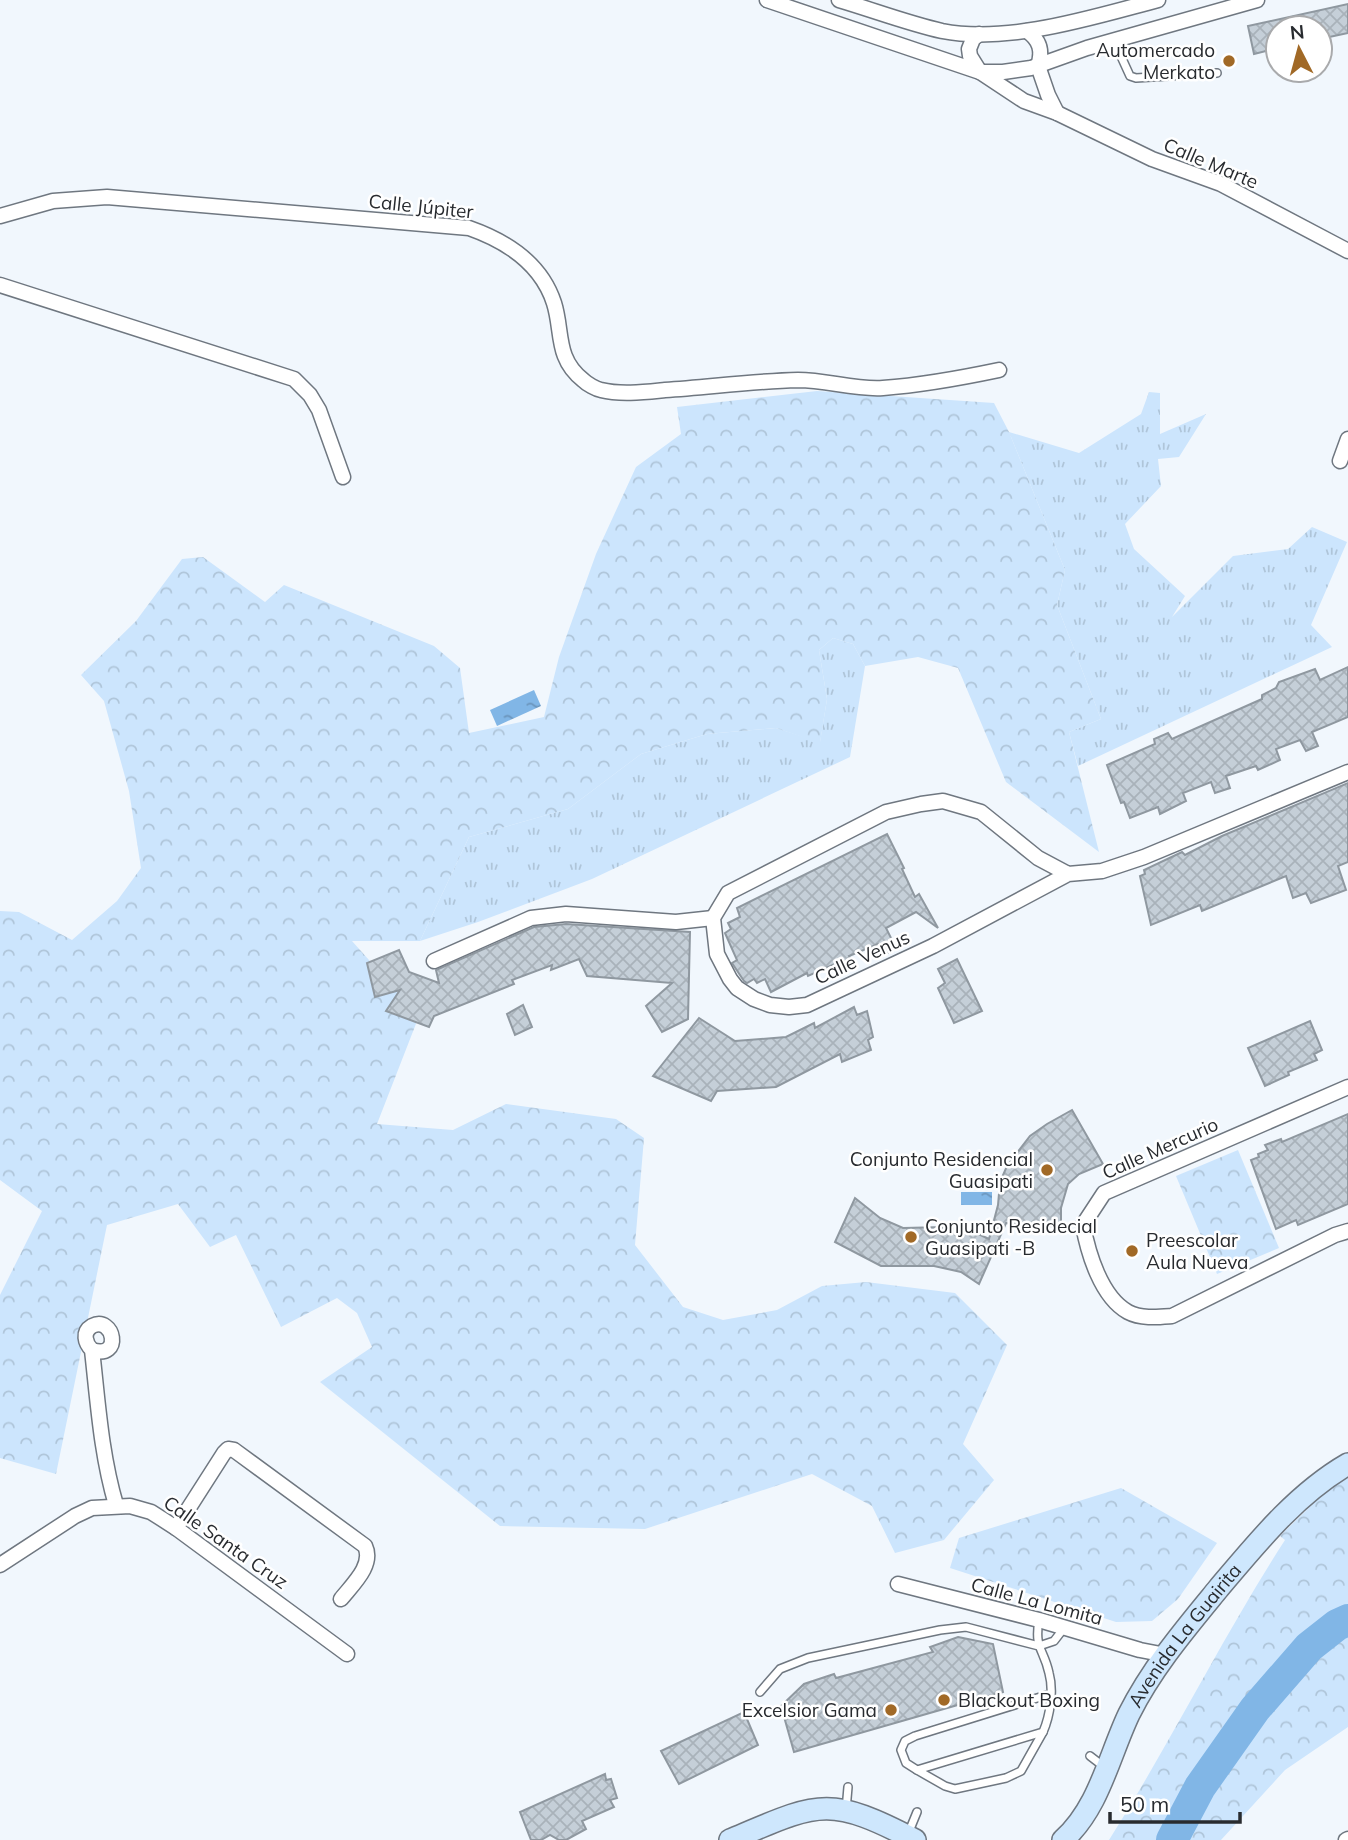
<svg xmlns="http://www.w3.org/2000/svg" width="1348" height="1840" font-family="Mulish,sans-serif">
  <defs>
    <pattern id="grass-tufts" width="24" height="20" patternUnits="userSpaceOnUse" patternTransform="scale(1.75)"><rect width="24" height="20" fill="#cce5fd"/><path d="M3 7l-1-3M5 7V3M7 7l1-3M15 17l-1-3M17 17v-4M19 17l1-3" fill="none" stroke="#afc5d9"/></pattern>
    <pattern id="forest-crowns" width="20" height="18" patternUnits="userSpaceOnUse" patternTransform="scale(1.75)"><rect width="20" height="18" fill="#cce5fd"/><path d="M2 6a3 3 0 1 1 6 0M12 15a3 3 0 1 1 6 0" fill="none" stroke="#afc5d9"/></pattern>
    <pattern id="water-ripples" width="26" height="14" patternUnits="userSpaceOnUse" patternTransform="scale(1.75)"><rect width="26" height="14" fill="#81b6e6"/><path d="M2 4q2-2 4 0t4 0M15 11q2-2 4 0t4 0" fill="none" stroke="#6a94bb"/></pattern>
    <pattern id="building-cross-hatch" width="8" height="8" patternUnits="userSpaceOnUse" patternTransform="scale(1.75)"><rect width="8" height="8" fill="#c5cfd8"/><path d="M0 0l8 8M0 8l8-8" fill="none" stroke="#a9b2ba"/></pattern>
  </defs>
  <rect width="100%" height="100%" fill="#f1f7fd"/>
  <!-- grass -->
  <g fill="url(#grass-tufts)">
    <path d="M1149 392 1160 393V434L1206 414 1179 457 1158 459 1161 486 1125 524 1134 549 1185 596 1172 617 1233 556 1288 549 1312 527 1347 542 1311 625 1332 647 1078 766 1069 732 1101 719 1057 605 1065 570 1009 432 1079 453 1141 414Z"/>
    <path d="M833 638 853 644 865 666 850 757 592 879 478 922 420 941 469 837 568 809 641 754 707 734 776 728 820 742 827 699 819 650Z"/>
  </g>
  <!-- forest -->
  <g fill="url(#forest-crowns)">
    <path d="M817 391 994 403 1009 432 1065 570 1057 605 1101 719 1069 732 1099 852 1006 782 958 668 918 657 865 666 853 644 833 638 819 650 827 699 820 743 776 728 707 734 641 754 568 809 469 837 420 941H352L419 1016 377 1124 453 1130 506 1104 616 1119 644 1138 635 1245 683 1307 723 1320 777 1310 822 1286 866 1282 955 1293 1007 1345 963 1444 994 1480 944 1540 895 1553 872 1506 812 1474 645 1529 500 1526 320 1382 372 1347 357 1313 337 1298 281 1327 236 1235 210 1247 178 1204 107 1225 56 1474 0 1458V1295L42 1211 0 1180V911L19 912 72 940 117 901 141 868 129 791 104 701 81 675 136 621 182 559 203 557 265 602 284 585 434 646 460 668 469 733 544 717 559 657 596 554 636 467 681 434 677 407Z"/>
    <path d="M1238 1150 1279 1248 1217 1274 1176 1176Z"/>
    <path d="M1348 1476V1727L1285 1770 1221 1840H1109C1171 1742 1222 1638 1285 1540L1280 1536 1318 1499Z"/>
    <path d="M1121 1488 1217 1543 1178 1599 1152 1621 1116 1622 950 1568 959 1538Z"/>
  </g>
  <!-- water -->
  <g fill="url(#water-ripples)">
    <path d="M534 690 541 706 497 726 490 710Z"/>
    <rect x="961" y="1192" width="31" height="13"/>
  </g>
  <g fill="none" stroke-linecap="round" stroke-linejoin="round">
    <!-- river -->
    <path stroke="#81b6e6" stroke-width="32" d="M1172 1840 1200 1787 1255 1709 1309 1647 1337 1625 1348 1620"/>
  </g>
  <!-- building -->
  <g fill="url(#building-cross-hatch)" stroke="#8f98a0" stroke-width="2">
    <path d="M1348 4V33L1320 39V28H1278V48L1254 54 1248 26Z"/>
    <path d="M1348 667V717L1312 732 1318 746 1306 751 1300 740 1276 749 1280 760 1258 770 1256 766 1226 776 1230 788 1215 793 1211 782 1183 793 1186 801 1160 814 1158 807 1130 818 1124 802 1121 803 1107 765 1155 744 1154 739 1168 733 1172 739 1262 699V695L1276 688 1279 682 1315 669 1320 680Z"/>
    <path d="M1348 783V862L1338 866 1346 890 1311 903 1306 893 1293 898 1286 876 1202 911 1200 905 1151 925 1140 876 1145 874 1144 870 1182 852 1185 855 1222 836Z"/>
    <path d="M887 834 904 868 902 869 915 897 919 894 938 928 916 912 886 928 896 948 884 955 878 944 849 956 854 965 842 971 837 963 808 976 807 973 771 992 765 979 757 983 754 979 747 983 744 981 732 963 737 960 725 933 731 929 728 923 740 917 737 908Z"/>
    <path d="M566 924 690 932 688 1019 662 1032 646 1006 672 983 587 976 579 959 551 970 552 965 512 980 514 984 434 1016 429 1027 386 1011 400 990 375 997 367 963 399 950 409 972 439 983 436 970 534 927Z"/>
    <path d="M957 959 982 1011 954 1023 938 988 945 983 938 969Z"/>
    <path d="M523 1005 532 1027 515 1035 507 1014Z"/>
    <path d="M854 1007 857 1015 867 1011 873 1037 868 1040 871 1050 842 1062 840 1054 776 1087 717 1091 711 1101 653 1076 699 1018 735 1041 786 1037 814 1023 815 1028Z"/>
    <path d="M1310 1021 1322 1050 1314 1054 1317 1060 1288 1072 1289 1075 1265 1086 1248 1048Z"/>
    <path d="M1072 1110 1103 1164 1079 1174 1068 1184 1061 1208V1227L1006 1223 979 1284 961 1272 934 1266H881L835 1242 855 1198 880 1218 903 1228 945 1227 974 1232 989 1239 998 1205 1000 1182 1007 1166 1030 1136 1047 1124Z"/>
    <path d="M1348 1114V1204L1298 1225 1296 1220 1276 1229 1251 1160 1259 1157 1258 1154 1268 1150 1265 1145 1281 1139 1282 1142Z"/>
    <path d="M958 1637 993 1644 1003 1692 794 1752 781 1706 804 1684 834 1674 836 1678 933 1652 930 1647Z"/>
    <path d="M744 1712 758 1745 679 1784 661 1751Z"/>
    <path d="M605 1774 606 1780 611 1779 617 1798 610 1800 614 1807 582 1821 586 1829 566 1840H559L550 1835 541 1840H531L520 1812Z"/>
  </g>
  <g fill="none" stroke-linecap="round" stroke-linejoin="round">
    <defs>
      <g id="lane">
        <path d="M1114 41 1130 76 1136 78 1217 73"/>
        <path d="M1039 1620C1034 1649 1044 1649 1049 1673 1054 1691 1050 1716 1043 1732L917 1770 906 1763 901 1750 905 1741 915 1736 1050 1694"/>
        <path d="M760 1692 780 1669 808 1658 940 1630 966 1627 1039 1646 1054 1641 1064 1628"/>
        <path d="M1090 1756 1103 1766"/>
        <path d="M917 1770 945 1786 955 1789 1006 1778 1021 1771 1043 1732"/>
        <path d="M846 1810 848 1787"/>
        <path d="M908 1834 917 1812"/>
      </g>
      <g id="street">
        <path d="M767 0 980 72H1003L1031 68 1087 48 1257 0"/>
        <path d="M839 0C873 10 907 23 942 31 1009 44 1093 17 1158 0"/>
        <path d="M1027 31C1040 40 1043 51 1038 66"/>
        <path d="M979 34 973 39 969 49 970 56 980 72 1024 101 1057 113 1152 159 1221 184 1348 251"/>
        <path d="M1038 66 1048 95 1057 113"/>
        <path d="M0 216 53 201 107 197 469 228C506 241 541 263 554 303 563 331 555 358 583 380 587 384 596 389 601 390 621 395 645 392 665 390 710 387 754 381 798 380 827 380 855 390 883 388 923 385 961 378 999 370"/>
        <path d="M0 285 294 379 310 395 319 410 343 477"/>
        <path d="M1340 461 1348 439"/>
        <path d="M1068 874 1038 858 981 812 943 801 921 804 886 812 728 893 713 918 717 954 730 979 737 988 754 999 770 1005 789 1007 807 1005 933 946 1068 874 1102 871 1144 857 1348 772"/>
        <path d="M434 961 531 918 566 914 676 922 713 918"/>
        <path d="M1348 1087 1104 1193 1083 1225C1088 1253 1101 1297 1128 1312 1141 1319 1159 1317 1172 1316L1335 1235 1348 1231"/>
        <path d="M92 1350C123 1360 114 1315 92 1326 82 1332 85 1343 92 1350 98 1403 101 1454 116 1505"/>
        <path d="M176 1528 224 1453 228 1449 234 1450 365 1546C374 1565 353 1584 341 1599"/>
        <path d="M0 1565 75 1516 92 1508 130 1506 151 1512 176 1528 347 1654"/>
        <path d="M898 1584 1039 1620 1140 1650 1166 1655"/>
        <path d="M1346 1840 1348 1839"/>
      </g>
      <g id="secondary">
        <path d="M730 1840C818 1803 827 1794 915 1840"/>
        <path id="s1" d="M1063 1840C1099 1808 1109 1756 1129 1714 1152 1668 1186 1628 1218 1589 1256 1544 1296 1494 1348 1464"/>
      </g>
    </defs>
    <!-- lane casing -->
    <use href="#lane" stroke="#6f7780" stroke-width="10"/>
    <!-- street casing -->
    <use href="#street" stroke="#6f7780" stroke-width="17"/>
    <!-- secondary casing -->
    <use href="#secondary" stroke="#6f7780" stroke-width="24"/>
    <!-- lane -->
    <use href="#lane" stroke="#fff" stroke-width="7"/>
    <!-- street -->
    <use href="#street" stroke="#fff" stroke-width="14"/>
    <!-- secondary -->
    <use href="#secondary" stroke="#cee7fd" stroke-width="21"/>
  </g>
  <!-- markers -->
  <g fill="#a16926" stroke="#fff" stroke-width="2.5">
    <circle cx="1229" cy="61" r="7"/>
    <circle cx="1047" cy="1170" r="7"/>
    <circle cx="911" cy="1237" r="7"/>
    <circle cx="1132" cy="1251" r="7"/>
    <circle cx="944" cy="1700" r="7"/>
    <circle cx="891" cy="1710" r="7"/>
  </g>
  <g text-anchor="middle" dominant-baseline="central" stroke-width="5" stroke-linejoin="round" paint-order="stroke">
    <!-- poi labels -->
    <g font-size="19" fill="#282b2f" stroke="#fff" text-anchor="end">
      <text x="1215" y="50">Automercado<tspan x="1215" dy="22">Merkato</tspan></text>
      <text x="1033" y="1159">Conjunto Residencial<tspan x="1033" dy="22">Guasipati</tspan></text>
      <text x="925" y="1226" text-anchor="start">Conjunto Residecial<tspan x="925" dy="22">Guasipati -B</tspan></text>
      <text x="1146" y="1240" text-anchor="start">Preescolar<tspan x="1146" dy="22">Aula Nueva</tspan></text>
      <text x="958" y="1700" text-anchor="start">Blackout Boxing</text>
      <text x="877" y="1710">Excelsior Gama</text>
    </g>
    <!-- street labels -->
    <g font-size="19" fill="#282b2f" stroke="#fff">
      <text transform="translate(1211 163) rotate(23)">Calle Marte</text>
      <text transform="translate(421 206) rotate(6)">Calle Júpiter</text>
      <text transform="translate(862 957) rotate(-25)">Calle Venus</text>
      <text transform="translate(1160 1148) rotate(-24)">Calle Mercurio</text>
      <text transform="translate(226 1542) rotate(35)">Calle Santa Cruz</text>
      <text transform="translate(1037 1601) rotate(15)">Calle La Lomita</text>
      <text stroke="none"><textPath href="#s1" startOffset="240">Avenida La Guairita</textPath></text>
    </g>
  </g>
  <!-- north arrow -->
  <g transform="translate(1299 49) rotate(354)"><circle r="33" fill="#ffffff" stroke="#a9aaac" stroke-width="2"/>
  <path d="M0-5L12 26L0 18L-12 26Z" fill="#a16926"/>
  <text y="-10" font-size="19" font-weight="bold" text-anchor="middle" fill="#282b2f">N</text>
  </g>
  <!-- scale -->
  <path d="M1110 1812v10h130v-10" fill="none" stroke="#282b2f" stroke-width="3.5"/>
  <text x="1120" y="1812" font-size="21" fill="#282b2f" stroke="#ffffff" stroke-width="5" paint-order="stroke">50 m</text>
</svg>
